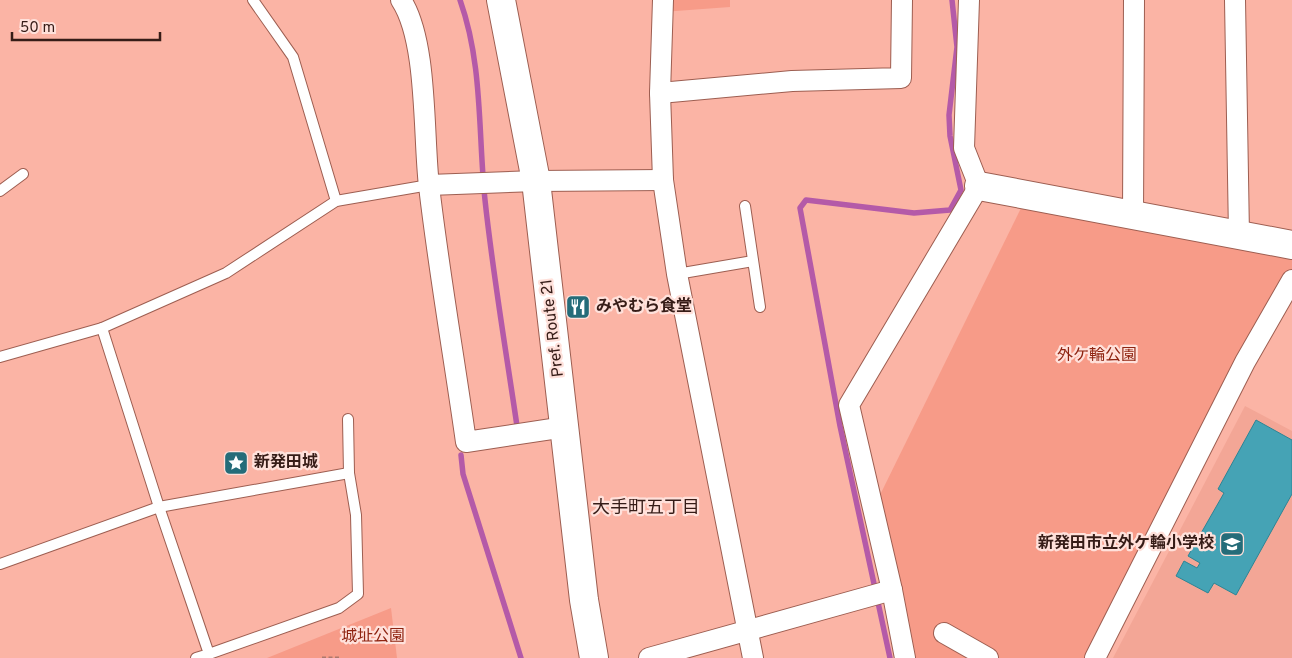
<svg xmlns="http://www.w3.org/2000/svg" width="1292" height="658" font-family="Overpass,'Noto Sans JP',sans-serif">
  <rect width="100%" height="100%" fill="#fbb4a5"/>
  <!-- built -->
  <path fill="#f3a696" d="M1245 406 1292 431V658H1113Z"/>
  <!-- green -->
  <g fill="#f79b88">
    <path d="M662 0H730V7L662 12Z"/>
    <path d="M1023 204 1292 255V275L1087 658H913L880 495Z"/>
    <path d="M391 608 397 658H267Z"/>
  </g>
  <g fill="none" stroke-linecap="round" stroke-linejoin="round">
    <!-- stream -->
    <g stroke="#b45aa8" stroke-width="5.5">
      <path d="M460 0C483 64 478 133 485 200 493 275 506 351 517 426"/>
      <path d="M461 455 463 474 521 658"/>
      <path d="M890 658 840 426 800 208 806 200 914 213 950 210 961 190 950 136 949 115 957 47 952 0"/>
    </g>
  </g>
  <!-- building -->
  <path fill="#45a3b5" stroke="#2c8595" d="M1256 420 1292 440V494L1236 595 1214 583 1208 593 1176 576 1184 561 1197 568 1200 563 1188 556 1224 493 1218 489Z"/>
  <g fill="none" stroke-linecap="round" stroke-linejoin="round">
    <defs>
      <g id="lane">
        <path d="M253 0 293 57 336 201"/>
        <path d="M0 191 23 174"/>
        <path d="M745 206 760 307"/>
        <path d="M677 274 753 261"/>
        <path d="M102 328 159 507 209 654 196 658"/>
        <path d="M0 357 102 328 226 273 336 201 429 185"/>
        <path d="M0 564 159 507 349 473"/>
        <path d="M209 654 339 608 358 594 356 515 349 473 348 419"/>
      </g>
      <g id="street">
        <path d="M401 0C428 41 423 135 429 186 439 272 454 357 466 442L565 427"/>
        <path d="M663 0 660 93 663 180 677 274 753 658"/>
        <path d="M1235 0 1239 235"/>
        <path d="M660 93 792 81 901 78 902 0"/>
        <path d="M429 185 536 181 663 180"/>
        <path d="M1133 215 1134 0"/>
        <path d="M944 633 988 658"/>
        <path d="M649 658 892 590"/>
        <path d="M905 658 892 590 849 405 979 186 964 148 969 0"/>
        <path d="M1095 658 1245 362 1292 280"/>
      </g>
      <path id="secondary" d="M979 186 1292 245"/>
      <path id="primary" d="M501 0 536 181 584 600 594 658"/>
    </defs>
    <!-- lane casing -->
    <use href="#lane" stroke="#9d5e51" stroke-width="12"/>
    <!-- street casing -->
    <use href="#street" stroke="#9d5e51" stroke-width="22"/>
    <!-- secondary casing -->
    <use href="#secondary" stroke="#9d5e51" stroke-width="30"/>
    <!-- primary casing -->
    <use href="#primary" stroke="#9d5e51" stroke-width="30"/>
    <!-- path -->
    <path stroke="#ad786d" stroke-width="3" stroke-dasharray="4 2.5" stroke-linecap="butt" d="M322 658H341"/>
    <!-- lane -->
    <use href="#lane" stroke="#fff" stroke-width="10"/>
    <!-- street -->
    <use href="#street" stroke="#fff" stroke-width="20"/>
    <!-- secondary -->
    <use href="#secondary" stroke="#fff" stroke-width="28"/>
    <!-- primary -->
    <use href="#primary" stroke="#fff" stroke-width="28"/>
  </g>
  <!-- icons -->
  <defs>
    <symbol id="restaurant-square" viewBox="-11 -11 22 22"><rect x="-9" y="-9" width="18" height="18" rx="4" fill="#256c79" stroke="#ffe1db"/><path d="M-5-6h1v4h1v-4h1v4h1v-4h1v5L-1.5 .5V6h-2V.5L-5-1ZM5-6V6H3V1.5H1.5Q1.5-4 5-6Z" fill="#fff"/></symbol>
    <symbol id="sight-square" viewBox="-11 -11 22 22"><rect x="-9" y="-9" width="18" height="18" rx="4" fill="#256c79" stroke="#ffe1db"/><path d="M0-6L1.8-2.2L6-1.7L2.9 1.2L3.7 5.4L0 3.3L-3.7 5.4L-2.9 1.2L-6-1.7L-1.8-2.2Z" fill="#fff"/></symbol>
    <symbol id="school-square" viewBox="-11 -11 22 22"><rect x="-9" y="-9" width="18" height="18" rx="4" fill="#256c79" stroke="#ffe1db"/><path d="M0-5L7-2L0 1L-7-2ZM-4 1L0 2.5L4 1V4Q0 6-4 4Z" fill="#fff"/></symbol>
  </defs>
  <g fill-rule="evenodd">
    <use href="#restaurant-square" x="564" y="293" width="28" height="28"/>
    <use href="#sight-square" x="222" y="449" width="28" height="28"/>
    <use href="#school-square" x="1218" y="530" width="28" height="28"/>
  </g>
  <g text-anchor="middle" dominant-baseline="central" stroke-width="4.5" stroke-linejoin="round" paint-order="stroke">
    <!-- poi labels -->
    <g font-size="16" font-weight="bold" fill="#361c17" stroke="#ffe1db" text-anchor="start">
      <text x="596" y="307">みやむら食堂</text>
      <text x="254" y="463">新発田城</text>
      <text x="1214" y="544" text-anchor="end">新発田市立外ケ輪小学校</text>
    </g>
    <!-- street labels -->
    <g font-size="16" fill="#361c17" stroke="#ffe1db">
      <text transform="translate(553 328) rotate(-97)">Pref. Route 21</text>
    </g>
    <!-- park labels -->
    <g font-size="16" fill="#8f2411" stroke="#ffe1db">
      <text x="1097" y="356">外ケ輪公園</text>
      <text x="373" y="637">城址公園</text>
    </g>
    <!-- neighbourhood labels -->
    <g font-size="18" fill="#361c17" stroke="#ffe1db">
      <text x="646" y="508">大手町五丁目</text>
    </g>
  </g>
  <!-- scale -->
  <path d="M12 32v8h148v-8" fill="none" stroke="#361c17" stroke-width="2.5"/>
  <text x="20" y="32" font-size="15" fill="#361c17" stroke="#ffe1db" stroke-width="4" paint-order="stroke">50 m</text>
</svg>
